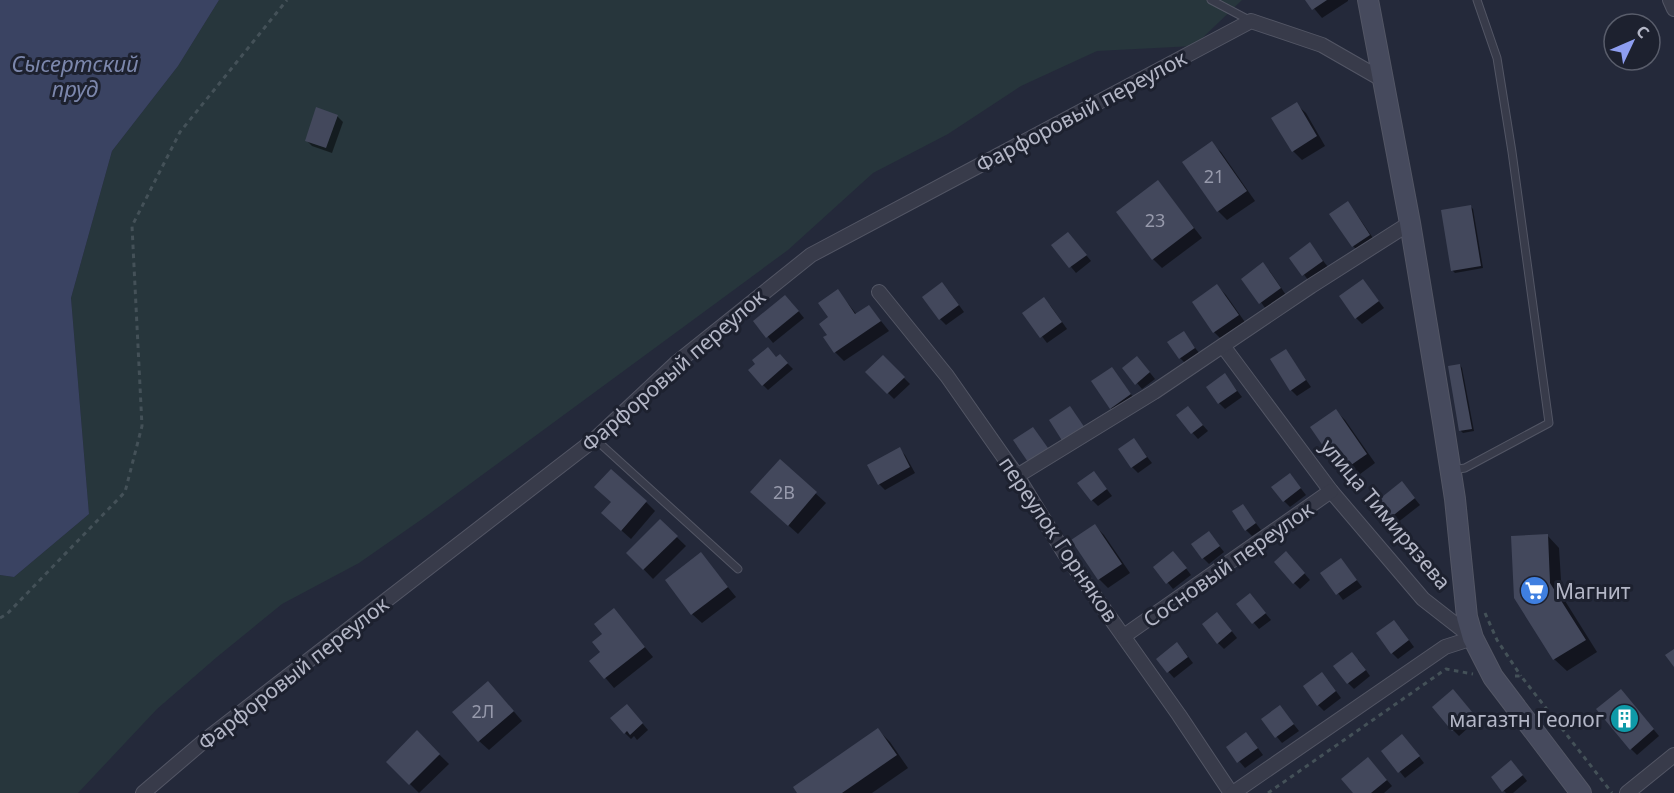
<svg xmlns="http://www.w3.org/2000/svg" width="1674" height="793" font-family="'Noto Sans',sans-serif">
  <rect width="100%" height="100%" fill="#24293a"/>
  <!-- green -->
  <path fill="#27363c" d="M219 0H1242L1194 46 1097 51 1021 86 948 134 873 173 788 250 425 517 359 563 282 604 217 657 157 709 78 793H0V575L14 577 89 514 71 298 112 151 178 66Z"/>
  <!-- water -->
  <path fill="#3a4362" d="M0 0H219L178 66 112 151 71 298 89 514 14 577 0 575Z"/>
  <!-- shadow -->
  <g fill="#0007">
    <path d="M1307 0H1348V1L1322 18Z"/>
    <path d="M1296 104 1306 113 1325 146 1302 160 1293 151Z"/>
    <path d="M337 116 343 122 332 153 312 146 306 140Z"/>
    <path d="M1211 143 1221 152 1255 201 1227 220 1218 211Z"/>
    <path d="M1158 182 1202 238 1162 268 1153 259Z"/>
    <path d="M1471 207 1473 209 1483 268 1455 273 1452 270Z"/>
    <path d="M1353 209 1375 241 1359 252 1353 246Z"/>
    <path d="M1074 240 1091 261 1076 273 1053 245Z"/>
    <path d="M1310 244 1328 267 1309 281 1291 258Z"/>
    <path d="M1269 270 1286 295 1266 309 1243 279Z"/>
    <path d="M1363 281 1384 308 1362 324 1356 318Z"/>
    <path d="M1217 286 1226 295 1247 325 1223 341 1214 332Z"/>
    <path d="M948 290 964 312 946 325 940 319Z"/>
    <path d="M838 291 857 315 869 306 889 331 844 361 835 352 829 335Z"/>
    <path d="M791 302 804 318 773 343 755 321Z"/>
    <path d="M1050 305 1067 329 1047 343 1024 313Z"/>
    <path d="M1183 333 1200 354 1186 364 1180 358Z"/>
    <path d="M1286 351 1311 387 1297 396 1291 390Z"/>
    <path d="M883 357 910 384 894 399 867 372Z"/>
    <path d="M777 359 786 362 793 369 768 390 763 385Z"/>
    <path d="M1143 364 1155 379 1142 389 1137 383Z"/>
    <path d="M1460 365 1462 368 1474 431 1463 433 1461 431Z"/>
    <path d="M1112 369 1136 401 1117 414 1111 408Z"/>
    <path d="M1225 375 1242 397 1225 409 1219 403Z"/>
    <path d="M1188 408 1208 431 1198 439 1178 416Z"/>
    <path d="M1336 411 1345 420 1375 463 1352 480 1342 471Z"/>
    <path d="M1134 440 1152 463 1138 473 1132 467Z"/>
    <path d="M899 449 905 455 915 473 885 490 879 484Z"/>
    <path d="M780 461 826 503 798 534 761 501Z"/>
    <path d="M1099 479 1112 496 1098 506 1092 500Z"/>
    <path d="M1295 481 1306 495 1290 507 1284 501Z"/>
    <path d="M1407 489 1420 505 1397 523 1379 501Z"/>
    <path d="M612 502H646L655 511 631 539 612 522Z"/>
    <path d="M1243 506 1261 530 1252 536 1246 530Z"/>
    <path d="M660 521 686 546 653 579 628 553Z"/>
    <path d="M1095 526 1104 535 1130 573 1108 588 1099 579Z"/>
    <path d="M1209 533 1224 552 1209 564 1203 558Z"/>
    <path d="M1547 535 1559 548 1562 596 1597 652 1567 671 1554 659Z"/>
    <path d="M701 554 736 597 702 623 692 614Z"/>
    <path d="M1179 559 1191 575 1173 589 1155 567Z"/>
    <path d="M1292 559 1310 580 1300 589 1294 583Z"/>
    <path d="M1341 560 1362 587 1343 600 1323 573Z"/>
    <path d="M1250 595 1271 620 1259 629 1238 604Z"/>
    <path d="M614 610 653 657 614 688 591 661 602 652 604 634Z"/>
    <path d="M1223 620 1237 638 1224 649 1218 643Z"/>
    <path d="M1400 628 1414 647 1398 659 1392 653Z"/>
    <path d="M1183 650 1193 663 1174 678 1158 660Z"/>
    <path d="M1358 659 1370 676 1354 689 1348 683Z"/>
    <path d="M1328 680 1341 698 1324 711 1318 705Z"/>
    <path d="M497 692 522 721 489 750 479 741Z"/>
    <path d="M1459 697 1478 719 1459 736 1453 730Z"/>
    <path d="M1627 697 1659 736 1637 755 1631 749Z"/>
    <path d="M1280 707 1299 731 1282 743 1263 720Z"/>
    <path d="M633 712 648 730 637 740 634 736 631 739 625 733Z"/>
    <path d="M878 730 890 742 908 768 872 793H799Z"/>
    <path d="M417 733 449 764 419 793 388 762Z"/>
    <path d="M1252 740 1263 755 1245 768 1228 748Z"/>
    <path d="M1408 742 1424 763 1405 778 1383 751Z"/>
    <path d="M1374 765 1392 786 1384 793H1355Z"/>
    <path d="M1517 768 1527 781 1513 793H1506L1493 778Z"/>
  </g>
  <!-- building -->
  <g fill="#43485c">
    <path d="M1305 0H1327L1312 10Z"/>
    <path d="M1297 102 1317 136 1292 152 1271 118Z"/>
    <path d="M316 107 338 115 326 148 305 141Z"/>
    <path d="M1212 141 1247 191 1217 212 1182 162Z"/>
    <path d="M1158 180 1194 228 1152 260 1116 212Z"/>
    <path d="M1348 201 1370 235 1352 247 1329 214Z"/>
    <path d="M1471 205 1481 266 1451 271 1441 210Z"/>
    <path d="M1068 232 1087 255 1069 268 1051 245Z"/>
    <path d="M1310 242 1323 261 1302 276 1289 258Z"/>
    <path d="M1263 262 1281 288 1259 304 1241 279Z"/>
    <path d="M1363 279 1379 301 1355 319 1339 296Z"/>
    <path d="M942 282 959 305 939 320 922 297Z"/>
    <path d="M1217 284 1239 315 1213 333 1192 302Z"/>
    <path d="M838 289 855 314 869 305 881 321 834 353 823 337 827 335 819 324 828 317 818 303Z"/>
    <path d="M785 295 799 311 766 338 753 321Z"/>
    <path d="M1044 297 1062 322 1040 338 1022 313Z"/>
    <path d="M1184 331 1195 348 1179 359 1167 342Z"/>
    <path d="M768 347 776 357 780 354 788 363 762 386 748 370 755 364 752 360Z"/>
    <path d="M1286 349 1306 380 1290 391 1270 359Z"/>
    <path d="M883 355 905 377 887 394 865 372Z"/>
    <path d="M1137 356 1150 372 1135 385 1122 368Z"/>
    <path d="M1460 364 1472 429 1459 431 1448 366Z"/>
    <path d="M1112 367 1131 394 1110 409 1091 381Z"/>
    <path d="M1225 373 1237 391 1218 404 1206 387Z"/>
    <path d="M1070 406 1085 428 1063 442 1049 420Z"/>
    <path d="M1188 406 1203 425 1191 434 1176 415Z"/>
    <path d="M1336 409 1367 454 1341 472 1310 427Z"/>
    <path d="M1033 427 1048 448 1028 462 1013 440Z"/>
    <path d="M1134 438 1147 457 1131 468 1118 449Z"/>
    <path d="M900 447 910 467 878 485 867 465Z"/>
    <path d="M780 459 817 492 788 526 750 492Z"/>
    <path d="M611 469 647 501 621 531 601 513 611 502 594 487Z"/>
    <path d="M1094 471 1107 489 1091 501 1077 483Z"/>
    <path d="M1290 473 1301 488 1283 502 1271 487Z"/>
    <path d="M1402 481 1415 498 1390 518 1377 501Z"/>
    <path d="M1243 504 1256 523 1245 531 1232 511Z"/>
    <path d="M660 519 678 536 643 570 626 553Z"/>
    <path d="M1095 524 1122 564 1098 580 1071 540Z"/>
    <path d="M1209 531 1220 546 1202 559 1191 544Z"/>
    <path d="M1548 534 1550 583 1586 640 1553 660 1514 598 1511 536Z"/>
    <path d="M1173 551 1187 568 1166 584 1153 567Z"/>
    <path d="M1286 551 1305 573 1293 584 1274 562Z"/>
    <path d="M701 552 728 587 691 615 665 580Z"/>
    <path d="M1341 558 1357 580 1336 595 1320 573Z"/>
    <path d="M1250 593 1266 613 1252 624 1236 604Z"/>
    <path d="M614 608 645 647 604 679 589 661 600 652 592 642 602 634 594 624Z"/>
    <path d="M1217 612 1232 631 1217 644 1202 624Z"/>
    <path d="M1394 620 1409 640 1391 654 1376 633Z"/>
    <path d="M1177 642 1188 657 1167 673 1156 659Z"/>
    <path d="M1674 649V667L1665 655Z"/>
    <path d="M1352 652 1366 670 1347 684 1333 666Z"/>
    <path d="M1322 672 1336 691 1317 706 1303 686Z"/>
    <path d="M488 681 514 711 478 742 452 712Z"/>
    <path d="M1453 689 1473 713 1452 731 1432 707Z"/>
    <path d="M1621 689 1654 729 1630 750 1596 709Z"/>
    <path d="M627 704 643 723 630 735 627 731 624 734 610 718Z"/>
    <path d="M1280 705 1294 724 1275 738 1261 719Z"/>
    <path d="M878 728 897 755 842 793H797L793 787Z"/>
    <path d="M417 730 440 754 409 785 386 762Z"/>
    <path d="M1246 732 1258 748 1237 763 1226 747Z"/>
    <path d="M1402 734 1420 756 1398 773 1381 751Z"/>
    <path d="M1368 757 1387 780 1371 793H1353L1341 779Z"/>
    <path d="M1511 760 1523 775 1502 792 1491 777Z"/>
  </g>
  <g fill="none" stroke-linecap="round" stroke-linejoin="round">
    <defs>
      <g id="lane">
        <path d="M1211 0 1251 21"/>
        <path d="M595 439 738 569"/>
        <path d="M1453 470 1465 468 1549 423 1512 152 1497 58 1477 0"/>
      </g>
      <g id="street">
        <path d="M1670 0 1674 9"/>
        <path d="M879 292 947 376 1017 476 1065 554 1179 715 1231 793"/>
        <path d="M1223 346 1331 491 1423 599 1473 638"/>
        <path d="M1017 476 1154 392 1311 286 1410 223"/>
        <path d="M1124 636 1331 491"/>
        <path d="M143 793 204 741 595 439 675 364 811 255 1251 21 1322 45 1383 80"/>
        <path d="M1233 793 1445 647 1473 638"/>
        <path d="M1627 793 1674 755"/>
      </g>
      <path id="secondary" d="M1368 0 1410 223 1443 422 1455 499 1467 617 1473 638 1493 677 1581 793"/>
    </defs>
    <!-- lane casing -->
    <use href="#lane" stroke="#535665" stroke-width="9"/>
    <!-- street casing -->
    <use href="#street" stroke="#535665" stroke-width="16"/>
    <!-- secondary casing -->
    <use href="#secondary" stroke="#535665" stroke-width="22"/>
    <!-- path -->
    <g stroke="#445158" stroke-width="3" stroke-dasharray="4.5 4.5" stroke-linecap="butt">
      <path d="M1485 613 1497 640 1521 676"/>
      <path d="M0 618 7 614 125 492 142 426 132 226 180 132 287 0"/>
      <path d="M1515 676H1521L1612 793"/>
      <path d="M1268 793 1446 669 1473 674"/>
    </g>
    <!-- lane -->
    <use href="#lane" stroke="#383b4a" stroke-width="7"/>
    <!-- street -->
    <use href="#street" stroke="#383b4a" stroke-width="14"/>
    <!-- secondary -->
    <use href="#secondary" stroke="#464a5d" stroke-width="20"/>
  </g>
  <!-- icons -->
  <defs>
    <symbol id="supermarket-disc" viewBox="-11 -11 22 22"><circle r="9.5" fill="#3f7fe0" stroke="#1d212f"/><path d="M-6-5.5h2.5l.6 2H6L4.5 2H-2.5L-4.4-4H-6ZM-1.5 3.2a1.3 1.3 0 1 0 .1 0ZM3 3.2a1.3 1.3 0 1 0 .1 0Z" fill="#fff"/></symbol>
    <symbol id="building-disc" viewBox="-11 -11 22 22"><circle r="9.5" fill="#0f9aa8" stroke="#1d212f"/><path d="M-4-6H4V6H1V3H-1V6H-4ZM-2.5-4.3h1.7v1.8h-1.7ZM.8-4.3h1.7v1.8H.8ZM-2.5-1h1.7V.8h-1.7ZM.8-1h1.7V.8H.8Z" fill="#fff"/></symbol>
  </defs>
  <g fill-rule="evenodd">
    <use href="#supermarket-disc" x="1518" y="574" width="33" height="33"/>
    <use href="#building-disc" x="1608" y="702" width="33" height="33"/>
  </g>
  <g text-anchor="middle" dominant-baseline="central" stroke-width="6" stroke-linejoin="round" paint-order="stroke">
    <!-- number labels -->
    <g font-size="18" fill="#979aac">
      <text x="1214" y="176">21</text>
      <text x="1155" y="220">23</text>
      <text x="784" y="492">2В</text>
      <text x="483" y="711">2Л</text>
    </g>
    <!-- street labels -->
    <g font-size="21" fill="#b3b6c6" stroke="#1d212f">
      <text transform="translate(1081 111) rotate(-28)">Фарфоровый переулок</text>
      <text transform="translate(673 370) rotate(-41)">Фарфоровый переулок</text>
      <text transform="translate(1386 514) rotate(50)">улица Тимирязева</text>
      <text transform="translate(1059 539) rotate(56)">переулок Горняков</text>
      <text transform="translate(1228 564) rotate(-35)">Сосновый переулок</text>
      <text transform="translate(293 673) rotate(-38)">Фарфоровый переулок</text>
    </g>
    <!-- poi labels -->
    <g font-size="21" fill="#b3b6c6" stroke="#1d212f" text-anchor="start">
      <text x="1555" y="591">Магнит</text>
      <text x="1604" y="719" text-anchor="end">магазтн Геолог</text>
    </g>
    <!-- water labels -->
    <g font-size="22" font-style="italic" fill="#7c87ac" stroke="#1d212f">
      <text x="75" y="63">Сысертский<tspan x="75" dy="25">пруд</tspan></text>
    </g>
  </g>
  <!-- north arrow -->
  <g transform="translate(1632 42) rotate(46)"><circle r="28" fill="#1d212f" stroke="#595d6b" stroke-width="1.5"/>
  <path d="M0-4.5L10 22L0 15L-10 22Z" fill="#8e9ef1"/>
  <text y="-9" font-size="16" font-weight="bold" text-anchor="middle" fill="#b3b6c6">С</text>
  </g>
</svg>
